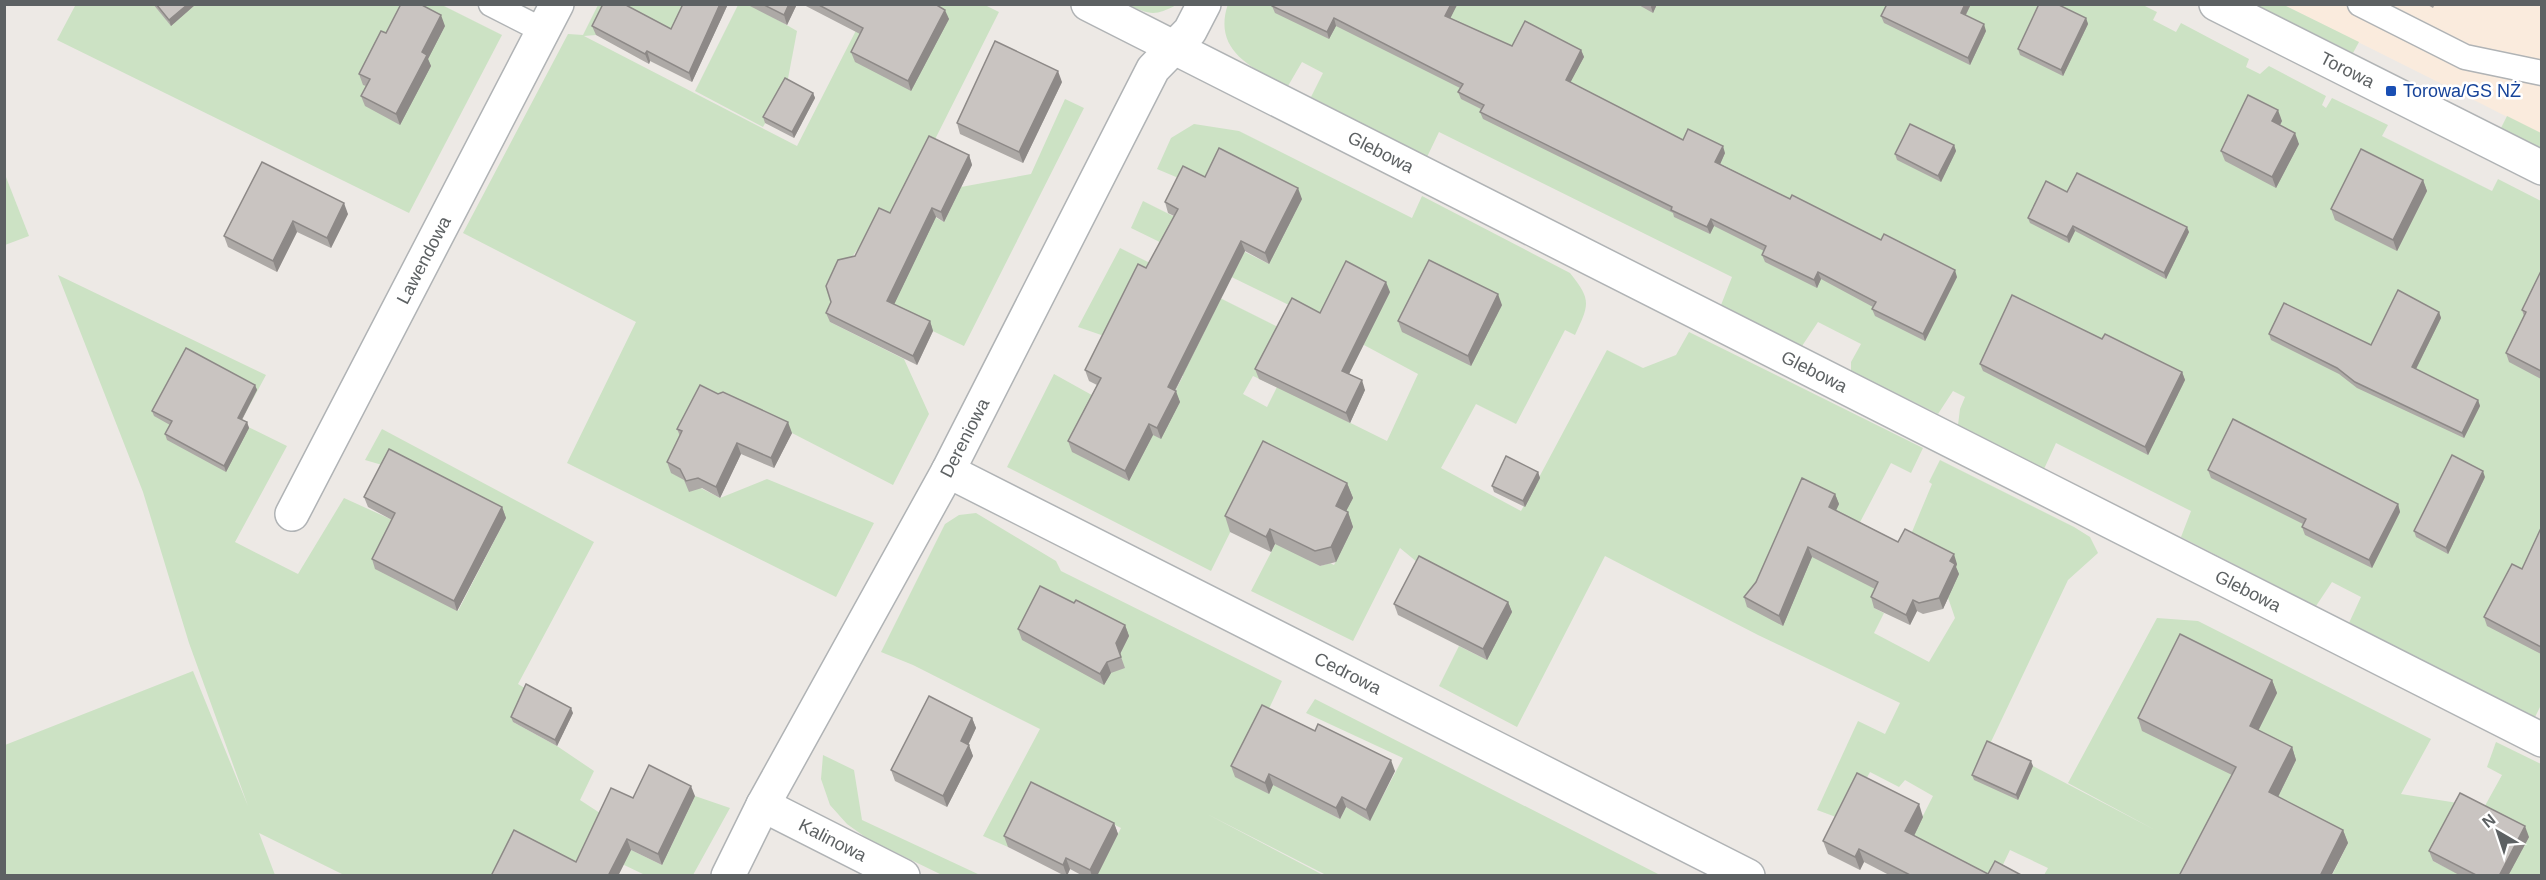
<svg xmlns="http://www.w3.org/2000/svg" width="2546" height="880" font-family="Helvetica,sans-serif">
  <rect width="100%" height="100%" fill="#ede9e5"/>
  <!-- commercial -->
  <path fill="#faebdd" d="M2284 5H2541V134L2462 94Z"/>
  <!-- green -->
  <g fill="#cce2c4" fill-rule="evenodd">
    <path d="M76 4 442 5 502 35 409 213 57 40Z"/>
    <path d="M1228 4 2143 5 2157 12 2153 20 2176 32 2181 23 2249 59 2246 67 2260 74 2269 66 2326 96 2322 105 2326 108 2332 98 2388 125 2382 136 2492 191 2498 179 2541 201V705L2535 717 2349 623 2361 597 2332 582 2316 606 2181 537 2191 511 2056 443 2044 469 1958 425 1960 409 1965 397 1953 391 1938 414 1851 371V362L1861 344 1818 322 1802 346 1721 305 1732 277 1439 132 1427 157 1311 97 1323 73 1302 62 1288 86C1253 69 1212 51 1228 4Z"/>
    <path d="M598 5H709L665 33 611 6 596 35 584 36 797 146 869 5H985L999 12 904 201 944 222 961 187 1031 174 1065 99 1084 108 964 346 889 310 882 217 842 270 830 295V322L904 359 929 414 893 485 792 433 704 396 672 473 720 498 767 479 874 523 836 597 567 463 636 322 463 233 568 34 583 35Z"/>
    <path d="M738 5H752L797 31 787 84 763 127 695 91Z"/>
    <path d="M1129 5H1176C1156 16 1149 15 1129 5Z"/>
    <path d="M2256 5H2284L2359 42 2353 53Z"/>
    <path d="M2507 116 2541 133V148L2501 128Z"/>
    <path d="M1194 124 1239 131 1412 218 1422 196 1570 273C1592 300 1589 305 1575 335L1565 330 1516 424 1476 404 1441 468 1521 511 1607 350 1643 368 1676 355 1689 332 1923 448 1911 473 1891 463 1847 547 1882 592 1874 608 1884 613 1874 633 1929 662 1955 618 1945 589 1909 539 1932 484 1929 482 1940 460 2074 527 2090 537 2098 553 2068 580 1989 746 2018 800 2033 766 2155 830 2068 783 2157 618 2198 621 2431 739 2401 794 2464 804 2433 861 2461 875H2332L2348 843 2191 875H2044L2048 868 2010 850 1998 875H1893L1933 796 1905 780 1899 787 1870 772 1844 820 1817 810 1858 721 1885 734 1900 703 1758 635 1605 556 1517 727 1439 686 1459 646 1487 660 1423 567 1400 548 1353 641 1251 591 1279 537 1305 550 1308 560 1320 566 1330 563 1334 565 1353 527 1341 521 1352 498 1268 456 1211 571 1007 467 1054 374 1099 399 1129 481 1183 376 1110 338 1078 327 1120 248 1284 330 1290 393 1387 441 1418 374 1295 308 1131 228 1143 201 1269 264 1207 190 1157 169 1171 138ZM1253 376 1277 387 1267 407 1243 394Z"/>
    <path d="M4 172 29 236 5 245H4Z"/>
    <path d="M58 275 266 375 240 423 287 446 235 542 298 574 344 498 399 523 458 611 506 518 389 467 365 460 382 429 594 542 518 684 528 690 513 722 557 746 594 771 580 800 606 817 598 834 662 865 695 796 730 808 693 875H645L622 864 500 875H344L259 833 275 875 5 876V745L193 671 248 806 189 643 143 492Z"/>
    <path d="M976 513 1056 561 1061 571 1282 681 1266 715 1276 778 1292 794 1340 819 1346 807 1370 820 1403 758 1306 713 1315 699 1660 875H1326L1207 814 1323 875H1097L1121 828 1095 815 1008 847 983 836 1040 729 913 665 881 652 945 524 959 515Z"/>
    <path d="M2496 742 2541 764V875H2508L2528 837 2481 813 2502 775 2487 767Z"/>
    <path d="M823 755 854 770 862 820 980 875H942L868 839 847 824 830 805 821 779Z"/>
  </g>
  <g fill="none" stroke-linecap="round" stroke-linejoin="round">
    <defs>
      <g id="service">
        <path d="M491 4 544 31"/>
        <path d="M2360 4 2465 57 2542 73"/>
      </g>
      <g id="minor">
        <path id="s1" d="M1088 4 2542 740"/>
        <path id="s2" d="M948 471 1748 876"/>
        <path id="s3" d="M292 514 557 4"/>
        <path id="s4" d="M763 805 903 876"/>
        <path id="s5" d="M728 876 763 805 948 471 1153 69 1190 31 1204 4"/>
      </g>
      <g id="tertiary">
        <path id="s6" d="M2216 4 2542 168"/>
      </g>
    </defs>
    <!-- service casing -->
    <use href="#service" stroke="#b0b3b5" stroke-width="27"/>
    <!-- minor casing -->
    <use href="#minor" stroke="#b0b3b5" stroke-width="36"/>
    <!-- tertiary casing -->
    <use href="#tertiary" stroke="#b0b3b5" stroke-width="36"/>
    <!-- service -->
    <use href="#service" stroke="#fff" stroke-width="24"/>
    <!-- minor -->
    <use href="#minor" stroke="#fff" stroke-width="33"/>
    <!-- tertiary -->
    <use href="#tertiary" stroke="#fff" stroke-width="33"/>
  </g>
  <!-- wall -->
  <g fill="#ada9a6">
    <path d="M153 4H196L171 26Z"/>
    <path d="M683 4H728L692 82 650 61 649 64 596 35 592 26 671 29Z"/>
    <path d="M746 4H797L787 25Z"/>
    <path d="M802 4H935L949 19 911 91 855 62 851 52 860 34Z"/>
    <path d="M1637 4H1657L1653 13Z"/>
    <path d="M1887 4H1971L1966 15 1986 31 1970 65 1884 23 1881 16Z"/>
    <path d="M2426 4H2435L2433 8Z"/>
    <path d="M1457 5 1450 18 1512 46 1581 50 1584 57 1570 82 1683 140 1725 153 1720 164 1790 199 1881 240 1957 277 1925 341 1875 316 1872 309 1873 307 1821 279 1817 288 1765 262 1762 255 1764 251 1714 226 1710 234 1674 217 1673 213 1483 119 1480 112 1481 109 1461 99 1458 92 1460 88 1336 26 1329 39 1275 13 1272 6Z"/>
    <path d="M2086 18 2088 24 2063 76 2020 55 2018 49Z"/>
    <path d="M445 26 428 59 431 66 400 125 365 106 361 96 366 86 363 85 359 74 386 33Z"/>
    <path d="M1062 82 1023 163 960 134 957 123Z"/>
    <path d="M813 93 815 98 794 138 765 123 763 117Z"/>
    <path d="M2282 121 2280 125 2299 144 2276 188 2225 161 2221 151Z"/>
    <path d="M1954 145 1956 151 1941 182 1897 160 1895 154Z"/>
    <path d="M969 155 972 165 944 222 936 217 894 304 930 321 933 331 917 365 830 322 826 313 855 256 890 213Z"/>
    <path d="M262 162 348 214 331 248 297 232 277 272 228 247 224 236Z"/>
    <path d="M1205 177 1302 199 1269 264 1245 251 1175 391 1180 402 1161 439 1153 435 1129 481 1072 452 1068 441 1097 385 1089 381 1085 370 1146 268 1174 216 1168 213 1165 202Z"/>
    <path d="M2423 180 2427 191 2397 251 2335 220 2331 209Z"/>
    <path d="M2067 192 2189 232 2166 279 2075 231 2069 243 2030 223 2028 218Z"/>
    <path d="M2541 271V379L2509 362 2506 353 2524 316 2522 310Z"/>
    <path d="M1390 292 1349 374 1365 390 1350 423 1259 379 1255 369 1320 313Z"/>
    <path d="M1502 305 1471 366 1402 332 1398 321Z"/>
    <path d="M2439 312 2441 318 2416 369 2478 400 2480 406 2464 438 2357 388 2339 374 2271 340 2269 334 2371 345Z"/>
    <path d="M2102 339 2182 372 2185 380 2148 455 1983 371 1980 364Z"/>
    <path d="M255 385 257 390 242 420 247 422 249 428 226 472 167 440 165 434 170 425 154 416 152 411Z"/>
    <path d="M677 429 792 433 774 468 741 454 720 498 702 488 689 492 684 480 671 473 667 462 680 436Z"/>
    <path d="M2208 470 2398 504 2400 512 2372 568 2305 535 2302 527 2303 524 2211 478Z"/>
    <path d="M1538 472 1540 478 1525 507 1494 492 1492 486Z"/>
    <path d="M2485 477 2448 554 2416 537 2414 531Z"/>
    <path d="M1347 483 1353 498 1346 511 1348 512 1353 527 1336 562 1320 566 1275 544 1271 552 1230 532 1225 516Z"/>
    <path d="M1835 494 1839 504 1836 510 1898 542 1957 564 1956 567 1959 574 1943 609 1923 614 1917 611 1910 625 1874 608 1871 597 1875 589 1812 557 1783 626 1747 607 1744 597Z"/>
    <path d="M364 497 502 507 506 518 457 611 375 569 372 559 392 520 368 507Z"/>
    <path d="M2541 528V654L2487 626 2484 617 2522 569Z"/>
    <path d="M1508 602 1512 612 1487 660 1398 615 1394 604Z"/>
    <path d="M1074 603 1125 625 1129 636 1120 654 1125 668 1111 673 1104 685 1022 640 1018 629Z"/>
    <path d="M2272 680 2277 693 2258 731 2292 747 2296 760 2278 797 2343 830 2348 843 2331 876H2179L2232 775 2142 731 2138 718Z"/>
    <path d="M573 713 557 746 513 722 511 717Z"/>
    <path d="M972 718 976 728 968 744 973 756 947 807 895 781 891 770Z"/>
    <path d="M1231 766 1395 771 1370 821 1346 807 1340 819 1273 785 1269 794 1235 777Z"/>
    <path d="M2033 766 2018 800 1974 780 1972 775Z"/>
    <path d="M695 796 662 865 631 850 618 876H491L576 862 633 798Z"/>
    <path d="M1923 817 1914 836 1988 874 2023 876H1891L1864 862 1860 870 1828 854 1823 841Z"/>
    <path d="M1114 823 1118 834 1097 876H1083L1070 869 1067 876H1065L1008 847 1004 836Z"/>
    <path d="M2529 837 2508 876H2461L2433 861 2429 851Z"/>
  </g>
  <!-- shaded-wall -->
  <g fill="#8d8987">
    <path d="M188 4H196L171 26 169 20Z"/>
    <path d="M720 4H728L692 82 689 73Z"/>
    <path d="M789 4H797L787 25 784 15Z"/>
    <path d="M1451 4 1457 5 1448 23 1445 16Z"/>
    <path d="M1652 4H1657L1653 13 1651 7Z"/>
    <path d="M1965 4H1971L1963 20 1961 13Z"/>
    <path d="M945 10 949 19 911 91 908 81Z"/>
    <path d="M441 15 445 26 428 59 431 66 400 125 396 114 422 52Z"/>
    <path d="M1334 18 1336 26 1329 39 1327 32Z"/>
    <path d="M2086 18 2088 24 2063 76 2061 70Z"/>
    <path d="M1984 24 1986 31 1970 65 1968 58Z"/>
    <path d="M1581 50 1584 57 1568 87 1566 80Z"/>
    <path d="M647 51 650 61 649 64 645 54Z"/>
    <path d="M1058 71 1062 82 1023 163 1019 152Z"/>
    <path d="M813 93 815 98 794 138 792 132Z"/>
    <path d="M2278 110 2282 121 2276 132 2272 121Z"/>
    <path d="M2295 133 2299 144 2276 188 2272 177Z"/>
    <path d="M1954 145 1956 151 1941 182 1938 176Z"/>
    <path d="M1723 146 1725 153 1718 169 1715 162Z"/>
    <path d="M969 155 972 165 944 222 941 212Z"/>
    <path d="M2423 180 2427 191 2397 251 2393 240Z"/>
    <path d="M1298 188 1302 199 1269 264 1265 253Z"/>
    <path d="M344 203 348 214 331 248 327 238Z"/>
    <path d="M932 208 936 217 891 311 887 301Z"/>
    <path d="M1711 219 1714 226 1710 234 1707 227Z"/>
    <path d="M293 221 297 232 277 272 273 261Z"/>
    <path d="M2073 226 2075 231 2069 243 2067 237Z"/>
    <path d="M2187 227 2189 232 2166 279 2164 273Z"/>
    <path d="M1241 241 1245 251 1171 398 1168 387Z"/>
    <path d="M1955 270 1957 277 1925 341 1923 334Z"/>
    <path d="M1818 272 1821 279 1817 288 1814 280Z"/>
    <path d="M1386 282 1390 292 1346 380 1342 371Z"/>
    <path d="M1498 294 1502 305 1471 366 1468 356Z"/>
    <path d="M2439 312 2441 318 2414 373 2412 367Z"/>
    <path d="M930 321 933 331 917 365 913 356Z"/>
    <path d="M2182 372 2185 380 2148 455 2145 447Z"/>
    <path d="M1362 380 1365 390 1350 423 1346 413Z"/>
    <path d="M255 385 257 390 240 423 238 418Z"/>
    <path d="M1176 391 1180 402 1161 439 1157 428Z"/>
    <path d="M2478 400 2480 406 2464 438 2462 433Z"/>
    <path d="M247 422 249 428 226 472 224 466Z"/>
    <path d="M788 422 792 433 774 468 771 458Z"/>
    <path d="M1149 424 1153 435 1129 481 1125 471Z"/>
    <path d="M737 443 741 454 720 498 716 487Z"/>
    <path d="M2483 471 2485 477 2448 554 2446 548Z"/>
    <path d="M1538 472 1540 478 1525 507 1523 501Z"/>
    <path d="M1347 483 1353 498 1341 521 1336 506Z"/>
    <path d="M1835 494 1839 504 1833 517 1829 507Z"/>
    <path d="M2398 504 2400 512 2372 568 2369 560Z"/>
    <path d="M502 507 506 518 457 611 454 601Z"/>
    <path d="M1348 512 1353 527 1336 562 1331 547Z"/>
    <path d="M1270 529 1275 544 1271 552 1266 537Z"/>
    <path d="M1808 547 1812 557 1783 626 1779 616Z"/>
    <path d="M1954 554 1957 564 1956 567 1959 574 1943 609 1939 598 1950 561Z"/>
    <path d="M1913 600 1917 611 1910 625 1906 615Z"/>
    <path d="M1508 602 1512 612 1487 660 1483 649Z"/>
    <path d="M1125 625 1129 636 1120 654 1116 643Z"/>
    <path d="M1107 662 1111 673 1104 685 1100 674Z"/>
    <path d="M2272 680 2277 693 2254 739 2250 726Z"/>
    <path d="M571 708 573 713 557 746 555 740Z"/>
    <path d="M972 718 976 728 965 752 961 741Z"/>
    <path d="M969 745 973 756 947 807 943 796Z"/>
    <path d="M2292 747 2296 760 2274 805 2269 792Z"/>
    <path d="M1391 760 1395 771 1370 821 1366 810Z"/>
    <path d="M2031 761 2033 766 2018 800 2016 795Z"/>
    <path d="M1269 774 1273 785 1269 794 1265 783Z"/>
    <path d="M691 786 695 796 662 865 658 854Z"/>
    <path d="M1342 797 1346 807 1340 819 1336 808Z"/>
    <path d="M1919 804 1923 817 1910 844 1905 831Z"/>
    <path d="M1114 823 1118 834 1097 876H1092L1090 870Z"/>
    <path d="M2525 826 2529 837 2508 876H2499Z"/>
    <path d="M2343 830 2348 843 2331 876H2320Z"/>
    <path d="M627 839 631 850 618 876H608Z"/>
    <path d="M1859 849 1864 862 1860 870 1855 857Z"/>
    <path d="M1066 858 1070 869 1067 876 1063 865Z"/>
  </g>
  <!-- building -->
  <g fill="#c9c4c1" stroke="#8d8987" stroke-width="1.5">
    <path d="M156 4H188L169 20Z"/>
    <path d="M401 4H420L441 15 422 52 427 55 396 114 361 96 370 79 359 74 381 31 386 33Z"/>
    <path d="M603 4H624L671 29 683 4H720L689 73 647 51 645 54 592 26Z"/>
    <path d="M762 4H789L784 15Z"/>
    <path d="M817 4H935L945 10 908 81 851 52 863 28Z"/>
    <path d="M1273 4H1451L1445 16 1512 46 1525 21 1581 50 1566 80 1683 140 1688 129 1723 146 1715 162 1790 199 1792 195 1881 240 1884 234 1955 270 1923 334 1872 309 1876 302 1818 272 1814 280 1762 255 1766 246 1711 219 1707 227 1671 210 1672 207 1480 112 1484 105 1458 92 1463 84 1334 18 1327 32 1272 6Z"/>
    <path d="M1887 4H1965L1961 13 1984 24 1968 58 1881 16Z"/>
    <path d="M2039 4H2057L2086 18 2061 70 2018 49Z"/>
    <path d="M995 41 1058 71 1019 152 957 123Z"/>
    <path d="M785 78 813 93 792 132 763 117Z"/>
    <path d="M2248 95 2278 110 2272 121 2295 133 2272 177 2221 151Z"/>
    <path d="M1910 124 1954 145 1938 176 1895 154Z"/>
    <path d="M929 136 969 155 941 212 932 208 887 301 930 321 913 356 826 313 831 302 826 286 838 260 855 256 879 208 890 213Z"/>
    <path d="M1219 148 1298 188 1265 253 1241 241 1168 387 1176 391 1157 428 1149 424 1125 471 1068 441 1101 378 1085 370 1138 264 1146 268 1178 209 1165 202 1183 166 1205 177Z"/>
    <path d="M2361 149 2423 180 2393 240 2331 209Z"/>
    <path d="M262 162 344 203 327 238 293 221 273 261 224 236Z"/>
    <path d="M2077 173 2187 227 2164 273 2073 226 2067 237 2028 218 2046 181 2067 192Z"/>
    <path d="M1429 260 1498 294 1468 356 1398 321Z"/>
    <path d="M1346 261 1386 282 1342 371 1362 380 1346 413 1255 369 1292 298 1320 313Z"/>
    <path d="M2541 271V371L2506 353 2526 312 2522 310Z"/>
    <path d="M2398 290 2439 312 2412 367 2478 400 2462 433 2355 382 2337 368 2269 334 2284 303 2371 345Z"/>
    <path d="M2012 295 2102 339 2105 334 2182 372 2145 447 1980 364Z"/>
    <path d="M186 348 255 385 238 418 247 422 224 466 165 434 172 421 152 411Z"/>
    <path d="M700 385 718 394 723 392 788 422 771 458 737 443 716 487 698 478 686 481 680 469 667 462 682 431 677 429Z"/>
    <path d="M2233 419 2398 504 2369 560 2302 527 2306 519 2208 470Z"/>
    <path d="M1263 441 1347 483 1336 506 1348 512 1331 547 1315 551 1270 529 1266 537 1225 516Z"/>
    <path d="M389 449 502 507 454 601 372 559 395 513 364 497Z"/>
    <path d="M2452 455 2483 471 2446 548 2414 531Z"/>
    <path d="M1506 456 1538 472 1523 501 1492 486Z"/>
    <path d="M1802 478 1835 494 1829 507 1898 542 1905 529 1954 554 1950 561 1955 564 1939 598 1919 603 1913 600 1906 615 1871 597 1878 582 1808 547 1779 616 1744 597 1756 582Z"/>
    <path d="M2541 528V647L2484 617 2512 564 2522 569Z"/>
    <path d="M1419 556 1508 602 1483 649 1394 604Z"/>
    <path d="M1040 586 1074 603 1076 600 1125 625 1116 643 1121 657 1107 662 1100 674 1018 629Z"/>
    <path d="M2180 634 2272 680 2250 726 2292 747 2269 792 2343 830 2320 876H2179L2236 767 2138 718Z"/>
    <path d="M526 684 571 708 555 740 511 717Z"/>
    <path d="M929 696 972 718 961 741 969 745 943 796 891 770Z"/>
    <path d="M1262 705 1315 731 1318 724 1391 760 1366 810 1342 797 1336 808 1269 774 1265 783 1231 766Z"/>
    <path d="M1987 741 2031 761 2016 795 1972 775Z"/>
    <path d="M649 765 691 786 658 854 627 839 608 876H491L514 830 576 862 611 788 633 798Z"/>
    <path d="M1857 773 1919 804 1905 831 1988 874 1995 861 2023 876H1912L1859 849 1855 857 1823 841Z"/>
    <path d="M1031 782 1114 823 1090 870 1066 858 1063 865 1004 836Z"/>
    <path d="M2460 793 2525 826 2499 876H2478L2429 851Z"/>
  </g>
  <!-- markers -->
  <rect fill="#1a4fb4" stroke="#fff" stroke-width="2" x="2385" y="85" width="12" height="12" rx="3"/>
  <g text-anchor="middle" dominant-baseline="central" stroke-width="5" stroke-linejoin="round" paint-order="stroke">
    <!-- street labels -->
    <g font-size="18" fill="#5d6163" stroke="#fff">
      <text stroke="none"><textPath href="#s6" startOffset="147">Torowa</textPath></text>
      <text stroke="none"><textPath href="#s1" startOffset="328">Glebowa</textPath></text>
      <text stroke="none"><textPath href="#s3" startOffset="286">Lawendowa</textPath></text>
      <text stroke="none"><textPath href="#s1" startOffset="814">Glebowa</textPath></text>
      <text stroke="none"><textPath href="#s5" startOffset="498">Dereniowa</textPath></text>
      <text stroke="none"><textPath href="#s1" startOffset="1300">Glebowa</textPath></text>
      <text stroke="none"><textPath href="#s2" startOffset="448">Cedrowa</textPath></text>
      <text stroke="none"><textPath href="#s4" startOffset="78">Kalinowa</textPath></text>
    </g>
    <!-- transit labels -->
    <g font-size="18" fill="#164399" stroke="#fff" text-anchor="start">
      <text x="2403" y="91">Torowa/GS NŻ</text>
    </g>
  </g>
  <!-- border -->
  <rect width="2546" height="880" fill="none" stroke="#5d6163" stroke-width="12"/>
  <!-- north arrow -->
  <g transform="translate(2498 832) rotate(321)" stroke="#ffffff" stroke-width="4.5" paint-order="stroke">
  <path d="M0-4.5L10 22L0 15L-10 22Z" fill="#5d6163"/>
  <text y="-9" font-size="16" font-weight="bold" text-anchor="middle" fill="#5d6163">N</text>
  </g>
</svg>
